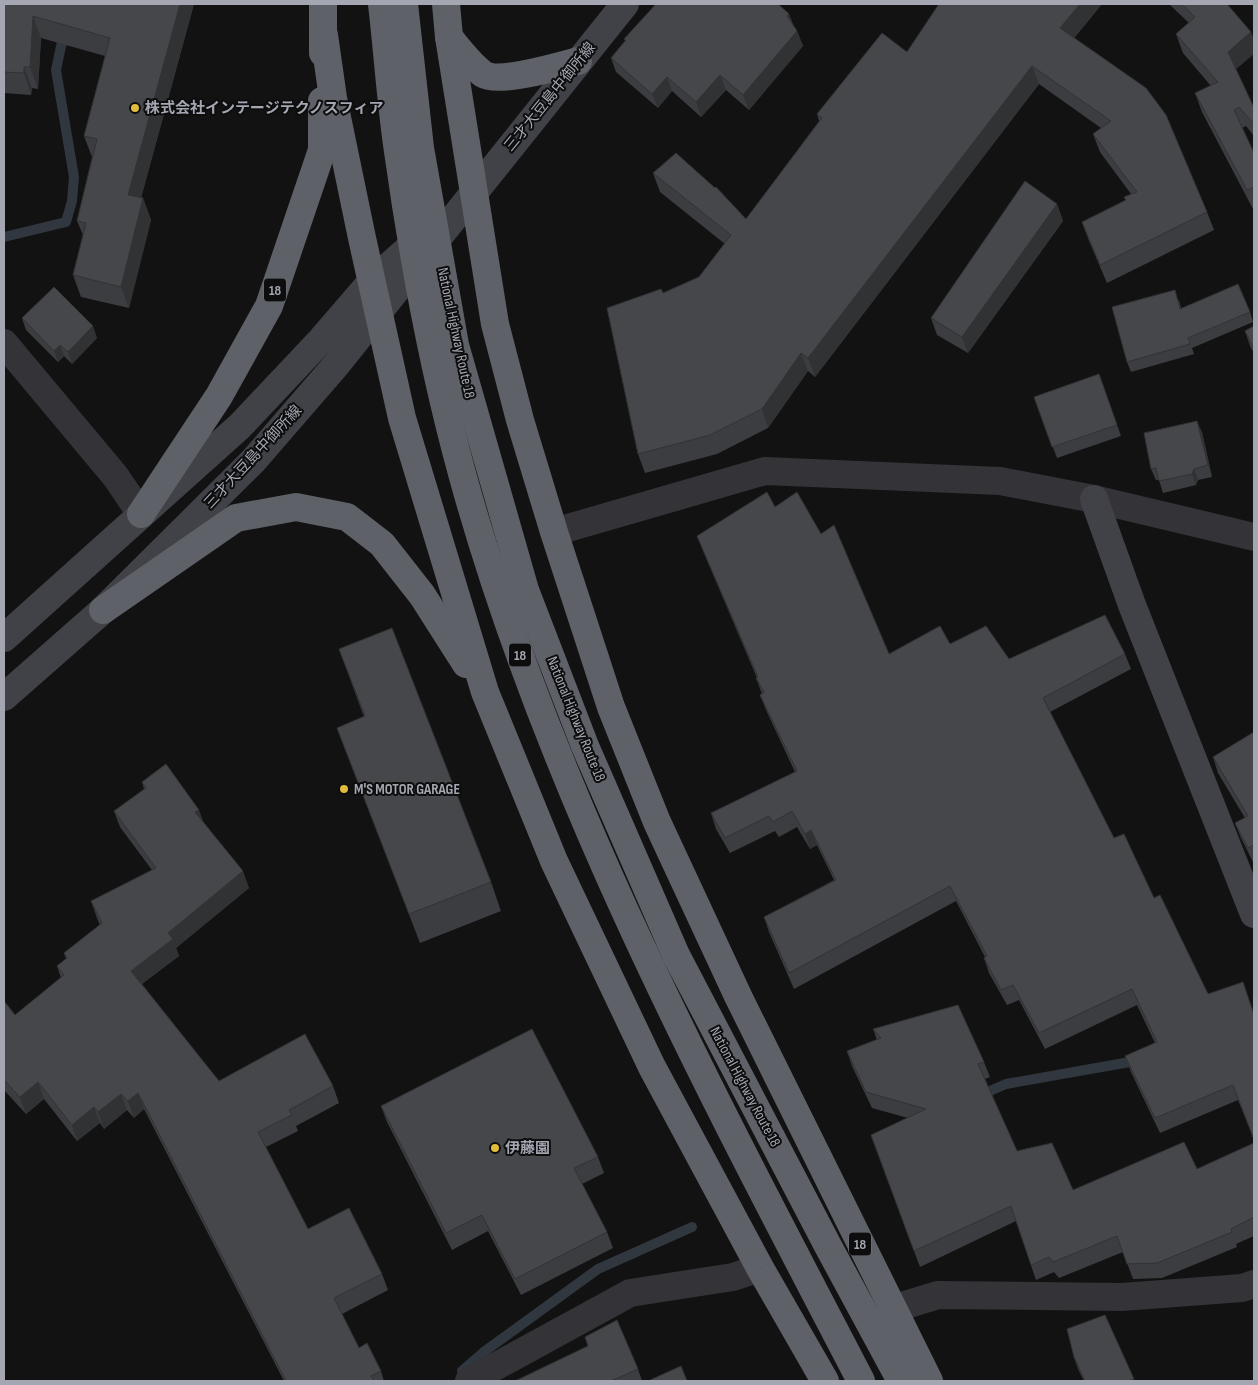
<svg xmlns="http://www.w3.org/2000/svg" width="1258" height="1385" font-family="'Sofia Sans Condensed','Noto Sans JP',sans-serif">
  <rect width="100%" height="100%" fill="#121213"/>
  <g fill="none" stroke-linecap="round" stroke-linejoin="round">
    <!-- stream -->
    <g stroke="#30373e" stroke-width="10">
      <path d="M4 237 66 222 72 201 74 177 56 70 64 32"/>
      <path d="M978 1096 1006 1084 1141 1060"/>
      <path d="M462 1371 485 1351 598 1269 692 1227"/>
    </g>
    <!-- street -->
    <g stroke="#333338" stroke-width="28">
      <path d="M4 343 116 477 141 514"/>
      <path d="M554 532 765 471 1000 481 1094 499 1254 537"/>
      <path d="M892 1309 938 1295 1122 1297 1242 1288 1254 1284"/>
      <path d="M469 1381 630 1293 733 1277 760 1268"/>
    </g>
    <!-- secondary -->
    <g stroke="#414247" stroke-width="28">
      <path d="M1094 499 1132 605 1254 914"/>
      <path d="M4 638 240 426 322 339 372 281 424 235"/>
      <path d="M4 697 103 610 253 461 337 364 625 4"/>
    </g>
    <!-- highway -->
    <g stroke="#5f6168" stroke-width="28">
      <path d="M323 4V53"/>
      <path d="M382 4C388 55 391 107 399 158 414 265 434 372 463 477 551 796 709 1089 861 1381"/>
      <path d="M404 4 420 148 455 345 525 590 585 746 676 955 828 1246 901 1381"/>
      <path d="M446 4 449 37 495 324 520 420 554 532 611 707 657 822 738 996 929 1381"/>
      <path d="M324 35 333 98 362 238 402 418 485 692 554 861 652 1067 760 1268 825 1381"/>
      <path d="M449 37C459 50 470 64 483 74 499 84 559 66 578 61"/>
      <path d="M141 514 219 396 269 306 322 150V101"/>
      <path d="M103 610 236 518 296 507 347 517 382 544 422 595 466 664"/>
    </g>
  </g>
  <!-- wall -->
  <g fill="#3c3d40">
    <path d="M4 4H194L141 198H143L151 220 129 308 81 297 73 275 83 235 77 221 92 157 84 136 105 56 41 38 38 89 32 88 31 95 4 93Z"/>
    <path d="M939 4H1102L1074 38 1207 212 1214 230 1107 283 1089 241 1082 222 1126 201 1124 197 1131 194 1100 152 1093 134 1101 128 1039 84 815 377 808 371 768 428 717 454 645 473 638 454 663 293 699 277 725 244 660 192 653 173 746 219 819 121 817 114 907 52Z"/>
    <path d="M1169 4H1227L1236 69 1254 108V136L1246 126 1242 128 1254 153V209H1253L1202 112 1195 93 1211 86 1183 53 1176 34 1189 23Z"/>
    <path d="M789 14 793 25 797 31 803 46 749 110 726 90 701 117 672 91 658 108 616 72 611 58 625 41 624 39Z"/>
    <path d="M1057 204 1063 221 968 353 937 335 931 318Z"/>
    <path d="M1179 300 1181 308 1250 312 1253 322 1192 348 1194 354 1131 372 1127 362Z"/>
    <path d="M22 318 97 338 72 364 64 356 58 362 26 330Z"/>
    <path d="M1254 326V353L1250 346 1245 331Z"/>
    <path d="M1099 374 1121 436 1057 458 1034 397Z"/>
    <path d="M1202 432 1212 477 1198 480 1196 485 1163 493 1159 480H1156L1151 469Z"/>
    <path d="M775 507 889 654 950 644 1009 659 1125 654 1131 669 1050 712 1114 838 1154 898 1208 994 1254 1014V1140L1238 1100 1160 1133 1131 1072 1125 1056 1155 1043 1137 1005 1045 1049 1019 1000 1007 1005 989 973 984 958 985 957 956 901 794 989 769 932 764 917 834 880 817 845 810 849 797 827 779 837 775 831 730 853 716 829 711 813 795 772 766 710 760 695 762 694 756 678H757L703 551 697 536Z"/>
    <path d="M339 649 491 882 501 911 420 943 337 728 364 717Z"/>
    <path d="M1254 732V864L1241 838 1235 823 1245 818 1218 773 1213 757Z"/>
    <path d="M142 782 204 823 249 888 176 948 179 956 142 984 219 1081 333 1086 339 1103 296 1126 298 1131 266 1147 308 1229 382 1274 388 1290 342 1314 359 1348 381 1371 384 1381H284L144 1109 134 1118 127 1110 104 1129 100 1123 77 1141 44 1099 26 1114 4 1090V1001L15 1015 61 978 57 966 66 959 64 953 100 925 97 918 91 901 152 870 120 827 114 811 144 789Z"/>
    <path d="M873 1029 984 1062 990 1077 985 1079 1017 1151 1073 1190 1197 1169 1254 1143V1236L1236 1244 1237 1247 1162 1278 1133 1279 1123 1252 1059 1278 1054 1272 1036 1280 1016 1221 920 1267 871 1135 908 1118 872 1108 852 1066 847 1051 877 1040Z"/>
    <path d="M381 1106 598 1157 604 1173 582 1184 607 1232 613 1248 521 1295 488 1231 452 1250 387 1122Z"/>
    <path d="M1105 1315 1134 1381H1084L1078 1369 1074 1357Z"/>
    <path d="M638 1369 642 1381H515Z"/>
  </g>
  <!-- shaded-wall -->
  <g fill="#313234">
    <path d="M180 4H194L136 216 128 195Z"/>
    <path d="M1080 4H1102L1067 47 1060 28Z"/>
    <path d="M789 14 795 29 787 16Z"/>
    <path d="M33 16 41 38 38 89 30 67Z"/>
    <path d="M797 31 803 46 749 110 743 95Z"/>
    <path d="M1251 32 1254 40V54L1235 70 1228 52Z"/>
    <path d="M1032 66 1039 84 815 377 808 358Z"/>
    <path d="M24 67 32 88 31 95 24 73Z"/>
    <path d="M720 75 726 90 701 117 696 102Z"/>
    <path d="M667 77 672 91 658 108 652 94Z"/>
    <path d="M143 198 151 220 129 308 121 287Z"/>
    <path d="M1057 204 1063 221 968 353 962 337Z"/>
    <path d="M93 326 97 338 72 364 68 352Z"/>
    <path d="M60 345 64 356 58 362 54 351Z"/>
    <path d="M801 353 808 371 768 428 762 409Z"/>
    <path d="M1197 421 1202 432 1212 477 1208 465Z"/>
    <path d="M1194 469 1198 480 1196 485 1192 474Z"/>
    <path d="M199 810 205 826 195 812Z"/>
    <path d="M811 830 817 845 810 849 805 834Z"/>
    <path d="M243 871 249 888 176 948 179 956 137 987 131 971 168 933Z"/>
    <path d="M38 1082 44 1099 26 1114 20 1097Z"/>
    <path d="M138 1093 144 1109 134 1118 128 1101Z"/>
    <path d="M121 1094 127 1110 104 1129 98 1112Z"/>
    <path d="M94 1107 100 1123 77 1141 72 1125Z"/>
  </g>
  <!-- building -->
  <g fill="#46474b" stroke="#313234">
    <path d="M4 4H180L128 195 143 198 121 287 73 275 86 223 77 221 97 139 84 136 110 38 33 16 30 67H24V73L4 72Z"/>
    <path d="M656 4H778L789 14 787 16 797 31 743 95 720 75 696 102 667 77 652 94 611 58 626 40 624 39Z"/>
    <path d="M939 4H1080L1060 28 1146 88 1166 115 1207 212 1100 265 1082 222 1126 200 1124 197 1137 192 1093 134 1111 121 1032 66 808 358 801 353 762 409 710 435 638 454 607 308 661 289 663 293 699 277 731 235 653 173 676 153 715 188 716 187 746 219 822 118 817 114 882 33 907 52Z"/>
    <path d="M1182 4H1227L1251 32 1228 52 1254 108V121L1252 122 1239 107 1234 110 1254 153V187L1247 190 1195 93 1218 82 1176 34 1195 17Z"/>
    <path d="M1025 181 1057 204 962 337 931 318Z"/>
    <path d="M1238 284 1250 312 1188 338 1190 344 1127 362 1112 307 1175 290 1180 309Z"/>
    <path d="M54 287 93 326 68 352 60 345 54 351 22 318Z"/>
    <path d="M1254 326V349L1245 331Z"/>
    <path d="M1099 374 1117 425 1052 447 1034 397Z"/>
    <path d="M1197 421 1208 465 1194 469 1192 474 1159 481 1156 468 1151 469 1144 433Z"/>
    <path d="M767 492 775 507 797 492 821 534 834 525 889 654 940 626 950 644 986 626 1009 659 1105 615 1125 654 1043 698 1114 838 1124 834 1154 898 1160 895 1208 994 1243 982 1254 1015V1139L1233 1085 1155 1118 1125 1056 1157 1042 1132 989 1039 1033 1013 985 1001 990 984 958 987 956 950 886 789 973 764 917 836 880 811 830 805 834 792 811 773 822 769 816 725 838 711 813 797 771 760 695 764 692 756 678 758 677 697 536Z"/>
    <path d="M392 628 491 882 409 914 337 728 365 716 339 649Z"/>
    <path d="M1254 732V845L1248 848 1235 823 1248 816 1213 757Z"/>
    <path d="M166 764 199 810 195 812 243 871 168 933 173 939 131 971 219 1081 305 1034 333 1086 289 1110 292 1115 258 1132 308 1229 349 1208 382 1274 334 1298 359 1348 367 1343 381 1371 371 1376 374 1381H286L138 1093 128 1101 121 1094 98 1112 94 1107 72 1125 38 1082 20 1097 4 1080V1001L15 1015 64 975 57 966 67 958 64 953 102 923 91 901 156 868 114 811 146 788 142 782Z"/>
    <path d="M958 1005 984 1062 978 1064 1017 1151 1052 1143 1073 1190 1184 1142 1197 1169 1254 1143V1217L1231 1229 1232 1232 1157 1263 1127 1264 1117 1236 1053 1262 1049 1257 1031 1265 1011 1206 914 1251 871 1135 926 1109 866 1092 847 1051 881 1038 873 1029Z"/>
    <path d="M532 1029 598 1157 574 1168 607 1232 515 1279 482 1215 446 1233 381 1106Z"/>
    <path d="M1105 1315 1134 1379 1128 1381H1085L1074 1357 1067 1329Z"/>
    <path d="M617 1320 638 1369 611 1381H515L588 1346 585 1337Z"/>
    <path d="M681 1366 687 1381H648Z"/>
  </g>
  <!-- markers -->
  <g fill="#e1bb3b" stroke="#0d0d0e" stroke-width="2">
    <circle cx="135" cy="108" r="5"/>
    <circle cx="344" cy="789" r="5"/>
    <circle cx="495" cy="1148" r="5"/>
  </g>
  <g text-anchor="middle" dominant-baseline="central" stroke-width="4" stroke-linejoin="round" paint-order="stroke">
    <!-- shield labels -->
    <g fill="#0d0d0e" stroke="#777981" stroke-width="1">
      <rect x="264" y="278.5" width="22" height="23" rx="4"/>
      <rect x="509" y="643.5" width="22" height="23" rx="4"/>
      <rect x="849" y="1232.5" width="22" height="23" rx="4"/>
    </g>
    <g font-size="14" font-weight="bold" fill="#a4a7b2">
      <text x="275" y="290">18</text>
      <text x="520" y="655">18</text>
      <text x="860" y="1244">18</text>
    </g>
    <!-- street labels -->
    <g font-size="15" fill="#a4a7b2" stroke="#0d0d0e">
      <text transform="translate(550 97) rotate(-51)">三才大豆島中御所線</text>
      <text transform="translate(456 333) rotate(78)">National Highway Route 18</text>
      <text transform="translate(253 457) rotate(-47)">三才大豆島中御所線</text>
      <text transform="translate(576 719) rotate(68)">National Highway Route 18</text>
      <text transform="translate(745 1087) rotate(62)">National Highway Route 18</text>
    </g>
    <!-- poi labels -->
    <g font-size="15" font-weight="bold" fill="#a4a7b2" stroke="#0d0d0e" text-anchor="start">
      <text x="145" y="108">株式会社インテージテクノスフィア</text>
      <text x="354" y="789">M'S MOTOR GARAGE</text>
      <text x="505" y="1148">伊藤園</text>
    </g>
  </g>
  <!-- border -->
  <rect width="1258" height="1385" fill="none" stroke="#a4a7b2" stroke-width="10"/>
</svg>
